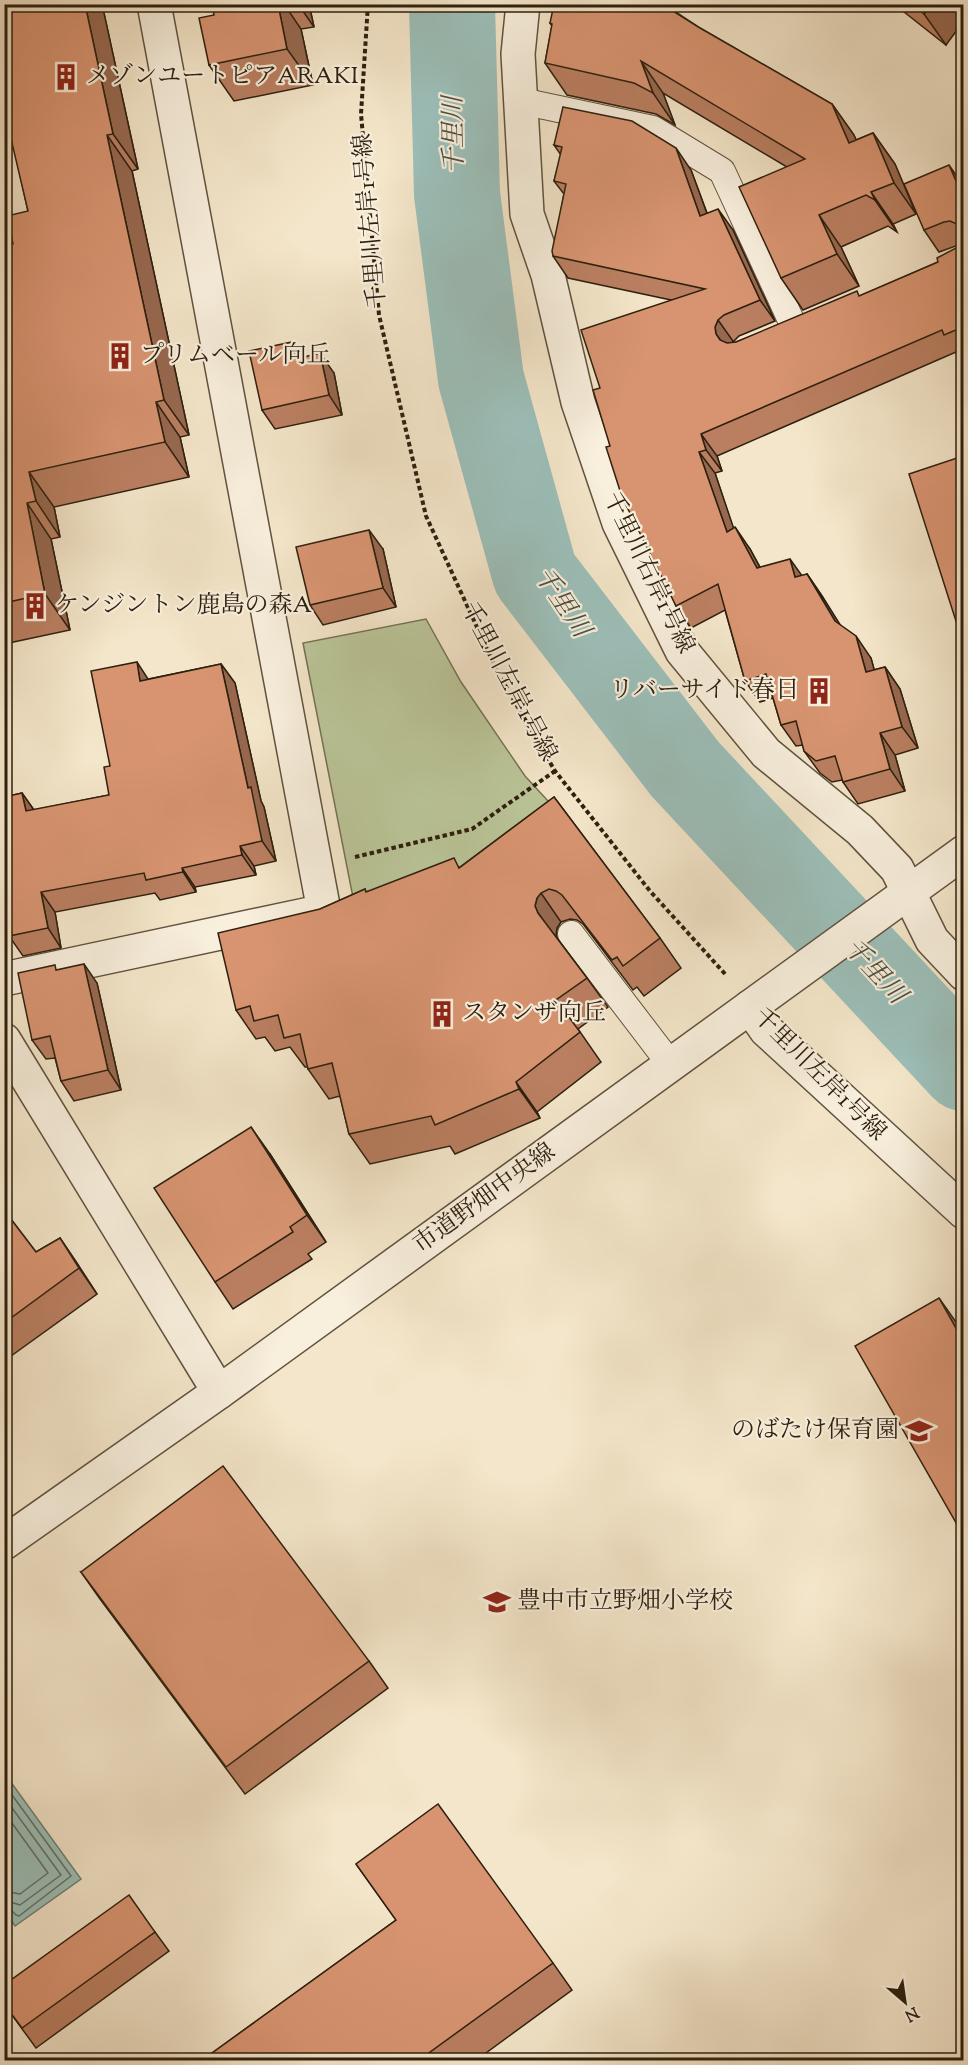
<svg xmlns="http://www.w3.org/2000/svg" width="968" height="2065" font-family="'Sorts Mill Goudy','Noto Serif JP',serif">
  <rect width="100%" height="100%" fill="#f4e6ca"/>
  <filter id="stains"><feTurbulence type="fractalNoise" baseFrequency=".00333" numOctaves="4"/><feColorMatrix values="0 0 0 0 .2 0 0 0 0 .09 0 0 0 0 .02 0 0 0 .5 -.17"/></filter>
  <radialGradient id="worn" r=".72"><stop offset=".6" stop-color="#630" stop-opacity="0"/><stop offset="1" stop-color="#630" stop-opacity=".3"/></radialGradient>
  <!-- green -->
  <path fill="#bac598" stroke="#747254" stroke-width="1.5" d="M426 619 461 682 525 776 572 827 358 923 303 643Z"/>
  <!-- water -->
  <path fill="#9cbfb9" stroke="#707f75" stroke-width="1.5" d="M5 1774 81 1879 15 1926 5 1911Z"/>
  <g fill="none" stroke-linecap="round" stroke-linejoin="round">
    <!-- shore -->
    <g stroke="#657064" stroke-width="1.5">
      <path d="M4 1784 71 1876 19 1916 16 1915 10 1909 4 1908"/>
      <path d="M4 1797 61 1875 20 1905 4 1900"/>
      <path d="M4 1812 48 1873 20 1894 4 1891"/>
    </g>
    <!-- river -->
    <path stroke="#9cbfb9" stroke-width="86" d="M452 4 457 194 481 379 535 574 685 769 964 1068"/>
    <defs>
      <g id="service">
        <path d="M521 101 653 129 722 171 795 329"/>
        <path d="M571 934 671 1065"/>
      </g>
      <g id="minor">
        <path d="M523 4 518 54 527 214 548 275 578 402 619 523 682 651 766 753 860 830 897 869 932 940 964 974"/>
        <path d="M4 979 324 911 154 4"/>
        <path d="M750 1007 766 1030 964 1212"/>
      </g>
      <g id="tertiary">
        <path d="M4 1040 219 1392"/>
        <path d="M4 1543 219 1392 964 852"/>
      </g>
    </defs>
    <!-- service casing -->
    <use href="#service" stroke="#60523e" stroke-width="28"/>
    <!-- minor casing -->
    <use href="#minor" stroke="#60523e" stroke-width="36"/>
    <!-- tertiary casing -->
    <use href="#tertiary" stroke="#60523e" stroke-width="36"/>
    <!-- path -->
    <g stroke="#2e200f" stroke-width="4" stroke-dasharray="4.5 3" stroke-linecap="butt">
      <path d="M368 4 361 114 379 315 426 516 498 673 555 771 650 891 726 975"/>
      <path d="M355 857 472 829 555 771"/>
    </g>
    <!-- service -->
    <use href="#service" stroke="#f8efdd" stroke-width="26"/>
    <!-- minor -->
    <use href="#minor" stroke="#f8efdd" stroke-width="33"/>
    <!-- tertiary -->
    <use href="#tertiary" stroke="#f8efdd" stroke-width="33"/>
  </g>
  <!-- wall -->
  <g fill="#ba7f61" stroke="#2e200f" stroke-width="1.5">
    <path d="M4 4H102L138 169 132 171 189 435 180 437 189 477 54 507 60 537 51 539 70 630 4 644V246L13 244 28 211 14 148 13 149 4 137Z"/>
    <path d="M212 4H309L314 27 301 29 313 85 234 101 209 65 214 15Z"/>
    <path d="M894 4H963L946 45Z"/>
    <path d="M673 10 700 28 832 104 854 135 856 140 873 133 895 164 916 214 893 224 897 232 888 226 841 247 859 286 803 310 781 278 787 167 663 93 675 125 656 114 567 95 545 63 552 26 550 23Z"/>
    <path d="M554 145 691 170 707 213 733 230 775 321 739 336 732 343 736 342 860 296 938 262 960 246 961 244 939 252 924 230 963 185V355L959 357 956 352 717 456 722 471 715 473 733 528 750 549 760 567 802 576 807 574 822 596 839 624 871 658 874 670 885 667 900 689 918 748 895 755 905 791 858 804 843 782 842 780 832 782 820 773 804 751 803 745 796 746 781 725 773 698 760 702 745 681 725 610 691 628 676 606 610 446 600 388 671 300 568 278 553 256 564 194 554 181 561 155Z"/>
    <path d="M303 357 334 373 342 415 275 429 262 410Z"/>
    <path d="M383 549 396 607 323 625 310 605Z"/>
    <path d="M221 664 235 683 261 801 264 807 276 861 254 866 256 875 195 887 196 892 160 900 155 893 55 912 61 948 23 956 9 936 8 928 4 924V797L22 793 34 810 109 795 110 766 149 679Z"/>
    <path d="M554 797 660 938 681 968 644 996 637 987 633 990 583 924 577 920 570 919 561 922 557 928 556 935 557 938 587 978 608 1007 578 1029 601 1062 537 1112 540 1118 455 1154 450 1146 370 1164 349 1134 340 1096 329 1099 308 1069V1067H305L290 1047 275 1051 265 1037 256 1039 236 1010 320 909 365 889 366 892 460 867Z"/>
    <path d="M58 970 97 983 121 1090 74 1101 61 1081 55 1058 46 1059 32 1040Z"/>
    <path d="M270 1154 326 1242 308 1254 312 1259 233 1309 215 1282Z"/>
    <path d="M4 1210 36 1252 60 1238 97 1294 4 1361Z"/>
    <path d="M81 1572 369 1661 388 1688 245 1794 100 1599Z"/>
    <path d="M356 1864 553 1963 572 1990 475 2061H201L396 1920Z"/>
    <path d="M155 1932 169 1951 36 2048 4 2004Z"/>
  </g>
  <!-- shaded-wall -->
  <g fill="#97684f" stroke="#2e200f" stroke-width="1.5">
    <path d="M85 4H102L138 169 113 134Z"/>
    <path d="M278 4H284L301 29 313 85 287 49Z"/>
    <path d="M298 4H309L314 27Z"/>
    <path d="M931 4H963V22L946 45 924 14Z"/>
    <path d="M641 61 663 93 675 125 653 93Z"/>
    <path d="M832 104 854 135 871 174 849 143Z"/>
    <path d="M873 133 895 164 916 214 894 183Z"/>
    <path d="M107 135 132 171 189 435 164 400Z"/>
    <path d="M676 148 691 170 716 238 700 216Z"/>
    <path d="M949 165 963 185V197Z"/>
    <path d="M871 192 893 224 897 232 875 200Z"/>
    <path d="M718 209 733 230 775 321 760 300Z"/>
    <path d="M819 215 841 247 859 286 837 254Z"/>
    <path d="M718 320 733 341 730 349 731 355 716 334 715 327Z"/>
    <path d="M292 342 306 361 296 359Z"/>
    <path d="M320 353 334 373 342 415 329 395Z"/>
    <path d="M156 402 180 437 189 477 165 442Z"/>
    <path d="M701 434 717 456 722 471 706 450Z"/>
    <path d="M699 452 715 473 742 553 727 532Z"/>
    <path d="M29 472 54 507 60 537 36 501Z"/>
    <path d="M27 503 51 539 70 630 45 594Z"/>
    <path d="M735 527 750 549 772 590 757 568Z"/>
    <path d="M369 530 383 549 396 607 383 588Z"/>
    <path d="M790 559 805 580 795 577Z"/>
    <path d="M807 574 822 596 851 642 835 621Z"/>
    <path d="M856 636 871 658 881 694 866 672Z"/>
    <path d="M137 662 150 682 140 681Z"/>
    <path d="M221 664 235 683 261 801 264 807 276 861 262 841 248 788Z"/>
    <path d="M885 667 900 689 918 748 902 727Z"/>
    <path d="M880 733 895 755 905 791 890 769Z"/>
    <path d="M22 793 36 813 26 811Z"/>
    <path d="M240 846 254 866 256 875 242 855Z"/>
    <path d="M182 868 195 887 196 892 183 872Z"/>
    <path d="M41 892 55 912 61 948 48 928Z"/>
    <path d="M541 893 561 922 557 928 556 935 559 943 538 913 535 906 537 898Z"/>
    <path d="M84 964 97 983 121 1090 108 1070Z"/>
    <path d="M516 1082 537 1112 540 1118 519 1089Z"/>
    <path d="M251 1127 270 1154 326 1242 307 1215Z"/>
    <path d="M60 1238 77 1263 97 1294 79 1268Z"/>
    <path d="M939 1298 958 1325 963 1335V1341Z"/>
  </g>
  <!-- building -->
  <g fill="#d89471" stroke="#2e200f" stroke-width="1.5">
    <path d="M4 4H85L113 134 107 135 164 400 156 402 165 442 29 472 36 501 27 503 45 594 4 603V246L13 244 7 216 28 211 4 109Z"/>
    <path d="M212 4H278L287 49 209 65 199 18 214 15Z"/>
    <path d="M554 4H667L669 6 668 8 700 28 832 104 849 143 873 133 894 183 871 192 875 200 866 195 819 215 837 254 781 278 739 187 805 159 641 61 653 93 634 83 545 63 552 24 550 23Z"/>
    <path d="M912 4H931L924 14Z"/>
    <path d="M563 107 632 121 676 148 700 216 718 209 760 300 724 315 718 320 715 327 716 334 720 340 727 343 736 342 857 291 859 296 938 262 937 258 960 246 963 238V327L944 335 942 330 701 434 706 450 699 452 727 532 735 527 757 568 790 559 795 577 807 574 835 621 856 636 866 672 885 667 902 727 880 733 890 769 843 782 835 756 816 761 804 751 796 721 781 725 766 674 745 681 718 584 676 606 622 497 606 447 610 446 593 390 600 388 581 330 705 289 553 256 552 251 566 184 554 181 562 147 554 145Z"/>
    <path d="M949 165 963 197V236L962 230 957 224 950 221 944 222 924 230 904 184Z"/>
    <path d="M292 342 296 359 320 353 329 395 262 410 249 351Z"/>
    <path d="M963 456V643L909 474Z"/>
    <path d="M369 530 383 588 310 605 296 547Z"/>
    <path d="M137 662 140 681 221 664 248 788 251 787 262 841 240 846 242 855 182 868 183 872 146 880 144 873 41 892 48 928 9 936 6 922H4V797L22 793 26 811 109 795 104 767 110 766 91 671Z"/>
    <path d="M554 797 660 938 623 966 617 957 612 960 562 895 556 891 549 889 541 893 537 898 535 906 538 913 587 978 556 1000 580 1032 516 1082 519 1089 435 1125 431 1116 349 1134 332 1063 308 1069 300 1034 284 1038 278 1015 254 1021 250 1006 236 1010 218 933 320 909 365 889 366 892 454 858 459 868Z"/>
    <path d="M84 964 108 1070 61 1081 50 1036 32 1040 18 973 55 965 56 970Z"/>
    <path d="M251 1127 307 1215 290 1227 293 1232 215 1282 154 1188Z"/>
    <path d="M4 1210 36 1252 60 1238 79 1268 4 1323Z"/>
    <path d="M939 1298 963 1341V1535L855 1346Z"/>
    <path d="M223 1466 369 1661 226 1767 81 1572Z"/>
    <path d="M438 1804 553 1963 419 2060 415 2056 409 2061H201L396 1920 356 1864Z"/>
    <path d="M129 1895 155 1932 22 2028 4 2004V1985Z"/>
  </g>
  <!-- icons -->
  <defs>
    <symbol id="building-bare" viewBox="-9 -9 18 18"><path d="M-4-6H4V6H1V3H-1V6H-4ZM-2.5-4.3h1.7v1.8h-1.7ZM.8-4.3h1.7v1.8H.8ZM-2.5-1h1.7V.8h-1.7ZM.8-1h1.7V.8H.8Z" fill="#8f2418" stroke="#f8efdd" stroke-width="2.5" paint-order="stroke"/></symbol>
    <symbol id="school-bare" viewBox="-9 -9 18 18"><path d="M0-5L7-2L0 1L-7-2ZM-4 1L0 2.5L4 1V4Q0 6-4 4Z" fill="#8f2418" stroke="#f8efdd" stroke-width="2.5" paint-order="stroke"/></symbol>
  </defs>
  <g fill-rule="evenodd">
    <use href="#building-bare" x="47" y="58" width="38" height="38"/>
    <use href="#building-bare" x="101" y="337" width="38" height="38"/>
    <use href="#building-bare" x="16" y="587" width="38" height="38"/>
    <use href="#building-bare" x="800" y="672" width="38" height="38"/>
    <use href="#building-bare" x="423" y="995" width="38" height="38"/>
    <use href="#school-bare" x="900" y="1412" width="38" height="38"/>
    <use href="#school-bare" x="478" y="1583" width="38" height="38"/>
  </g>
  <g text-anchor="middle" dominant-baseline="central" stroke-width="4.5" stroke-linejoin="round" paint-order="stroke">
    <!-- poi labels -->
    <g font-size="24" fill="#2e200f" stroke="#f8efdd" text-anchor="start">
      <text x="86" y="77">メゾンユートピアARAKI</text>
      <text x="140" y="356">プリムベール向丘</text>
      <text x="55" y="606">ケンジントン鹿島の森A</text>
      <text x="799" y="691" text-anchor="end">リバーサイド春日</text>
      <text x="462" y="1014">スタンザ向丘</text>
      <text x="899" y="1431" text-anchor="end">のばたけ保育園</text>
      <text x="517" y="1602">豊中市立野畑小学校</text>
    </g>
    <!-- street labels -->
    <g font-size="24" fill="#2e200f" stroke="#f8efdd">
      <text transform="translate(371 221) rotate(-95)">千里川左岸1号線</text>
      <text transform="translate(648 573) rotate(64)">千里川右岸1号線</text>
      <text transform="translate(508 682) rotate(62)">千里川左岸1号線</text>
      <text transform="translate(819 1075) rotate(45)">千里川左岸1号線</text>
      <text transform="translate(485 1199) rotate(-36)">市道野畑中央線</text>
    </g>
    <!-- water labels -->
    <g font-size="26" font-style="italic" fill="#4f5042" stroke="#f8efdd">
      <text transform="translate(455 135) rotate(-91)">千里川</text>
      <text transform="translate(561 603) rotate(56)">千里川</text>
      <text transform="translate(874 972) rotate(47)">千里川</text>
    </g>
  </g>
  <!-- margin -->
  <rect width="968" height="2065" fill="none" stroke="#f4e6ca" stroke-width="24"/>
  <rect x="6" y="6" width="956" height="2053" fill="none" stroke="#2e200f" stroke-width="3"/>
  <rect x="12" y="12" width="944" height="2041" fill="none" stroke="#2e200f" stroke-width="1.5"/>
  <!-- north arrow -->
  <g transform="translate(905 2002) rotate(151)" stroke="#f8efdd" stroke-width="4.5" paint-order="stroke">
  <path d="M0-4.5L10 22L0 15L-10 22Z" fill="#2e200f"/>
  <text y="-9" font-size="16" font-weight="bold" text-anchor="middle" fill="#2e200f">N</text>
  </g>
  <rect width="100%" height="100%" filter="url(#stains)"/>
  <rect width="100%" height="100%" fill="url(#worn)"/>
</svg>
